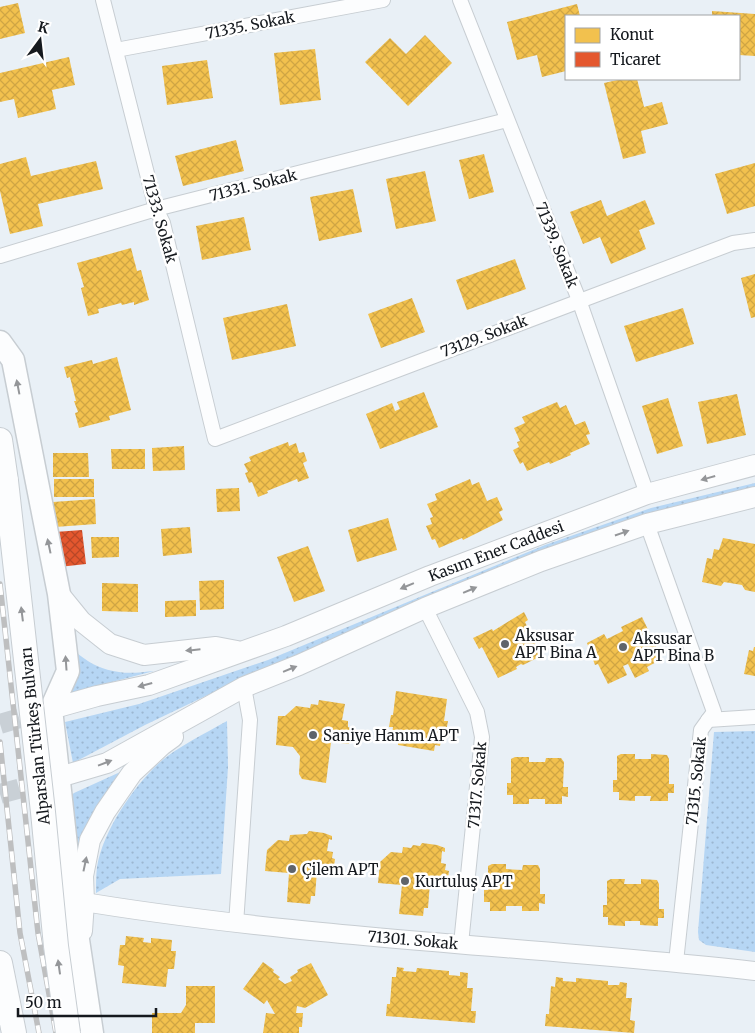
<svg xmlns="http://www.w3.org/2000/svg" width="755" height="1033" font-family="Merriweather,serif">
  <defs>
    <pattern id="green-dots" width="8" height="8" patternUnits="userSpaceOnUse" patternTransform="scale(1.25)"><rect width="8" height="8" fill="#b6d6f4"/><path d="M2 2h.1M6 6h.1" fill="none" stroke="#9cb7d1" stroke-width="1.8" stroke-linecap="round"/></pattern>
    <pattern id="homes-cross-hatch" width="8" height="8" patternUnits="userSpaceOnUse" patternTransform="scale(1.25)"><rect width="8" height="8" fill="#f2c14e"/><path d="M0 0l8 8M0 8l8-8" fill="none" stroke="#cfa544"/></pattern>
    <pattern id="shops-cross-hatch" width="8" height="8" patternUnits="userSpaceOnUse" patternTransform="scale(1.25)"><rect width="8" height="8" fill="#e4572e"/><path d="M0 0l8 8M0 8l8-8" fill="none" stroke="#b84727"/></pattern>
  </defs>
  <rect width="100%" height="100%" fill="#e9f0f6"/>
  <!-- green -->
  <g fill="url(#green-dots)">
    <path d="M755 483V488L237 681 145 725 73 763 65 722 139 704 268 660 545 545 651 508Z"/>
    <path d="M52 622C68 647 87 668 119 672 130 674 143 672 154 671L66 694 58 687Z"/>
    <path d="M227 721 228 767 221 874 120 879 96 893C96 885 96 875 97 867 103 831 133 787 159 763 179 746 204 734 227 721Z"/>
    <path d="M755 731V952L706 945 699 940 698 932 714 732Z"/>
    <path d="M129 768 77 874 69 798 74 793Z"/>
  </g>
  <!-- homes -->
  <g fill="url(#homes-cross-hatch)">
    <path d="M18 3 25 33 0 39V7Z"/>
    <path d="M577 4 580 16H566V46L565 47 566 71 542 77 537 55 517 60 507 22Z"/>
    <path d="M712 11 755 14V56L739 55V16H712Z"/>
    <path d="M425 35 452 63 408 106 365 62 390 38 406 54Z"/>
    <path d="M315 49 321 100 280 105 274 53Z"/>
    <path d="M69 57 75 85 52 90 56 109 18 118 14 99 0 102V73Z"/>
    <path d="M207 60 213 98 167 105 162 66Z"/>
    <path d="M622 79H637L644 107 662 102 668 124 641 131 646 153 623 159 604 83Z"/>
    <path d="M236 140 244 171 183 186 175 156Z"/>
    <path d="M484 154 494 192 469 199 459 160Z"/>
    <path d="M26 157 31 176 96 161 103 189 38 204 43 226 10 234 0 191V164Z"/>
    <path d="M755 163V206L727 214 715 174Z"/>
    <path d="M425 171 436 221 396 229 386 179Z"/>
    <path d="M353 189 362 232 319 241 310 197Z"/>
    <path d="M601 200 607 216 645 200 655 224 639 230 646 249 611 264 600 237 583 244 570 212Z"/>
    <path d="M244 217 251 250 202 260 196 226Z"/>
    <path d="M131 248 137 271 141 270 149 300 134 305V302L122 305 121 303 98 309 99 313 88 316 81 288 84 287 77 263Z"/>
    <path d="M515 259 526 289 467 310 456 280Z"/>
    <path d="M755 274V317L751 318 741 278Z"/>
    <path d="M412 298 425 332 381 348 368 314Z"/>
    <path d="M287 304 296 346 232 360 223 318Z"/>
    <path d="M683 308 694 344 636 362 624 326Z"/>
    <path d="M117 357 131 410 109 416 110 420 79 428 75 413 78 412 74 401H76L70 377 67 378 64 367 92 360 93 364Z"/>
    <path d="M424 392 438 427 380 449 366 414 392 403 395 411 400 409 397 402Z"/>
    <path d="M737 394 746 435 707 444 698 402Z"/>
    <path d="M668 398 683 446 657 454 642 406Z"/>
    <path d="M557 402 560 408 566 405 575 425 585 421 590 434 586 435 590 444 570 453 571 455 550 464 549 462 527 471 523 462 520 464 513 450 519 447 517 442 520 441 514 428 525 423 522 417Z"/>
    <path d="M288 442 289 446 296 443 299 453 304 452 307 461 303 463 309 478 298 482 297 479 267 491 268 493 258 497 252 482 249 483 245 473 248 472 244 464 251 461 249 457Z"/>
    <path d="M184 446 185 470 153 471 152 448Z"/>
    <path d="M111 449H145V469H112Z"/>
    <path d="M53 453H88L89 477H53Z"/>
    <rect x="54" y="479" width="40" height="18"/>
    <path d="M470 479 472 485 479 482 487 501 497 497 503 510 499 512 503 520 463 540 462 538 439 548 435 539 432 540 426 526 432 524 430 518 433 517 427 504 437 500 435 494Z"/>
    <path d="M239 488 240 511 217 512 216 489Z"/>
    <path d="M95 499 96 524 55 527 53 502Z"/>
    <path d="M388 518 397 550 357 562 348 530Z"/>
    <path d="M190 527 192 553 163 556 161 529Z"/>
    <path d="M91 537H119V557L92 558Z"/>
    <path d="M723 538 755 544V592L745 590 742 585 724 582 721 586 702 582 707 558 712 559 714 549 719 550Z"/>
    <path d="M308 546 325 591 294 602 277 557Z"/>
    <path d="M224 580V609L200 610 199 581Z"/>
    <path d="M102 583 138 584V612L102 611Z"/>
    <path d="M196 600V616L165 617V601Z"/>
    <path d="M524 612 528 620 525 622 541 656 523 665 521 664 516 667 517 669 498 678 482 647 479 649 473 638 492 629 493 631Z"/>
    <path d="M642 617 662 659 647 667 649 671 635 678 628 664 623 666 627 675 608 684 598 664 595 665 587 643 604 634 607 639 623 631 621 627Z"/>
    <path d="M754 647H755V676L744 674 749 650 753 651Z"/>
    <path d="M396 691 447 699 444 721H448L446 732H442L440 746 435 745 434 751 398 745V743L391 741 393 727H389L391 715H393Z"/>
    <path d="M319 700 345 704 342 720 348 721V727L351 728 349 744 331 742 326 783 302 779 299 774 300 756 293 747 276 745 278 716H285L296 706 310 708 311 704 318 705Z"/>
    <path d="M621 754H635V759H651V754L667 755 669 759V784H674V793H668V801H650L651 796H635V801L619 800V792H613V780H617V756Z"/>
    <path d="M515 757H529V762H545L546 758H561L564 762 563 787H568V797L562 796V804H545V799H529V804H513V795H507V783H511V759Z"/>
    <path d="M309 831 324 833 332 836V840L329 839 327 851 333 852 332 858 335 859 334 867 321 865 317 871 315 896H311L310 904 287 902 289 873 265 871 267 850 278 840 289 841 290 835 307 834Z"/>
    <path d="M422 843 437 845 445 848V852L442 851 441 863 446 864 445 870 449 871 448 878 434 877 430 883 428 908H424L423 916 399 914 402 885 378 883 380 862 391 852 402 853 403 847 411 848 413 845 420 846Z"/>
    <path d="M492 864H506V869L522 870 523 865H538L540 869V894H545V904L539 903V911H522V906H506V911H490V902H484V890H488V866Z"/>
    <path d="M611 879H625L624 884H641V879L657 880 659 884V909H664V918H658V926L640 925V921H625V926L608 925V917H603V905H607V881Z"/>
    <path d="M126 936 144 938 143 942 151 943V938L172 940 171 951H176L174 969H168L166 987 122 983 124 966 118 965 120 945H125Z"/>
    <path d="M263 962 274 970 273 972 280 977 278 979 285 984 292 981 290 977 298 972 297 970 311 963 328 995 305 1008 297 1006 296 1013H303L302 1027H299V1033H263L266 1013 275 1014 267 1000 264 1004 243 989Z"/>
    <path d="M397 967 404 968 403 971 416 972 417 968 449 971V975L460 976V972L468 973 467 988H473L471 1011H476L475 1023 386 1016 387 1004H390L392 977H396Z"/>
    <path d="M556 977 563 978V981L576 982V978L608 981V985H619L620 982 627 983 626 998H632L630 1020 635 1021 634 1033 545 1026 546 1014H549L551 986 555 987Z"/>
    <path d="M186 986H215V1023H195V1033H152V1013H181L186 1005Z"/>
  </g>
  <!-- shops -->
  <path fill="url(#shops-cross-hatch)" d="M82 530 86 564 59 567 55 532Z"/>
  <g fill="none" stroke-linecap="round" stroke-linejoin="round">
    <!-- secondary-tunnel -->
    <g stroke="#c9d0d6" stroke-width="20" stroke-dasharray="20 10" stroke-linecap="butt">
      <path d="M0 724 40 712"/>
      <path d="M0 794 46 781"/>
    </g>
    <defs>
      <g id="minor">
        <path d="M103 0 156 209 163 223 215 439 733 243 755 240"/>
        <path d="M460 0 579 300 647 494"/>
        <path d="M116 50 383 0"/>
        <path d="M0 256 156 209 507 120"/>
        <path d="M647 524 714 712 701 730 676 962"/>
        <path d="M425 608 477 712 482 737 461 944"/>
        <path d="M708 720 755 717"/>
        <path d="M236 924 250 720 244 687"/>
      </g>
      <path id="tertiary" d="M72 900C298 938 528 946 755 971"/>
      <g id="secondary">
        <path d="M59 594 81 621 110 644 144 655 216 647 237 651"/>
        <path d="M40 712 97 696 149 685 286 636 430 576 647 494 755 465"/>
        <path d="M46 781 107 763 244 687 299 665 425 608 541 561 647 524 755 497"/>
        <path d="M82 931 84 902 83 876 90 840 105 812 132 773 162 745 173 737"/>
      </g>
      <path id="primary" d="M0 342 13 360 59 594 68 671 51 709 72 900 92 1033"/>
      <g id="trunk">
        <path d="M0 440 6 481"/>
        <path d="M0 963 14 1033"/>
      </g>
    </defs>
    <!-- minor casing -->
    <use href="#minor" stroke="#c7cdd2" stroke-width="16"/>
    <!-- tertiary casing -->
    <use href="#tertiary" stroke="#c7cdd2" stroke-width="20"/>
    <!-- secondary casing -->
    <use href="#secondary" stroke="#c7cdd2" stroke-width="22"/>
    <!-- primary casing -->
    <use href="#primary" stroke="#c7cdd2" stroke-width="25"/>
    <!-- trunk casing -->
    <use href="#trunk" stroke="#c7cdd2" stroke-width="26"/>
    <!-- minor -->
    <use href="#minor" stroke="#fcfdfe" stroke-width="14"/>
    <!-- tertiary -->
    <use href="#tertiary" stroke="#fcfdfe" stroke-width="18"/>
    <!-- secondary -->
    <use href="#secondary" stroke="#fcfdfe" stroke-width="20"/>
    <!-- primary -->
    <use href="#primary" stroke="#fcfdfe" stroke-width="22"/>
    <!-- trunk -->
    <use href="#trunk" stroke="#fcfdfe" stroke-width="24"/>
    <defs>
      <g id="rail">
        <path d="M0 584 38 933 56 1033"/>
        <path d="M0 742 20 933 39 1033"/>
      </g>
    </defs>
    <!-- rail casing -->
    <use href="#rail" stroke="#bebfc0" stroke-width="5.5"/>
    <!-- rail -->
    <use href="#rail" stroke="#fff" stroke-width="4" stroke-dasharray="11" stroke-linecap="butt"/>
    <defs>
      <path id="trunk-bridge" d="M6 481 43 812 56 946 68 1033"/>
    </defs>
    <!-- trunk-bridge casing -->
    <use href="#trunk-bridge" stroke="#c7cdd2" stroke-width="26" stroke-linecap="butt"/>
    <!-- trunk-bridge -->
    <use href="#trunk-bridge" stroke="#fcfdfe" stroke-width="24"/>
  </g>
  <!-- one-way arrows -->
  <defs><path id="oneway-solid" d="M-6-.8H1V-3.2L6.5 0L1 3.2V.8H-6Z" transform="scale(1.25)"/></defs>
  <g fill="#949699">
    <use href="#oneway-solid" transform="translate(18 387) rotate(-101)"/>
    <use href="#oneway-solid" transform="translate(708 478) rotate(164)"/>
    <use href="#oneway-solid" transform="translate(622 533) rotate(-19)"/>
    <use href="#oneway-solid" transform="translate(49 546) rotate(-102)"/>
    <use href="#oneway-solid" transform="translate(407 586) rotate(157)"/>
    <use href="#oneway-solid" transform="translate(470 590) rotate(-23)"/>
    <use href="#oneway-solid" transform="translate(22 614) rotate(-97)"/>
    <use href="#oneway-solid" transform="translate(193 650) rotate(174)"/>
    <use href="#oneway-solid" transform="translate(66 663) rotate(-94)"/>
    <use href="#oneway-solid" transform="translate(290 669) rotate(-22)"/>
    <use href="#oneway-solid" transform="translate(145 685) rotate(165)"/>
    <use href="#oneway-solid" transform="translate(105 763) rotate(-21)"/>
    <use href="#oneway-solid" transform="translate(85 864) rotate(-78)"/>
    <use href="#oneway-solid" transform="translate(59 967) rotate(-98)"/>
  </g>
  <!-- markers -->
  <g fill="#5f646a" stroke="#fff" stroke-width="2">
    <circle cx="505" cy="644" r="5"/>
    <circle cx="623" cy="647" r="5"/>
    <circle cx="313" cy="735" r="5"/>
    <circle cx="292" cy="869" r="5"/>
    <circle cx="405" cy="881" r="5"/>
  </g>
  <g text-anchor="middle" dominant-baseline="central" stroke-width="5" stroke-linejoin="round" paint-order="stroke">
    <!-- street labels -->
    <g font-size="15" fill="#15191e" stroke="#fff">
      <text transform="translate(250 25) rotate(-11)">71335. Sokak</text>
      <text transform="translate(253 185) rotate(-14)">71331. Sokak</text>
      <text transform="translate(160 219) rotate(74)">71333. Sokak</text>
      <text transform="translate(557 245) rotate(68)">71339. Sokak</text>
      <text transform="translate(484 336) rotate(-21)">73129. Sokak</text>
      <text transform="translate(496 551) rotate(-21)">Kasım Ener Caddesi</text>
      <text transform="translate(35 736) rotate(-96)">Alparslan Türkeş Bulvarı</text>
      <text transform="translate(696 781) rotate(-84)">71315. Sokak</text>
      <text transform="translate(477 785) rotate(-85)">71317. Sokak</text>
      <text transform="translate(413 940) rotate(5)">71301. Sokak</text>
    </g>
    <!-- poi labels -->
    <g font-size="15" fill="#15191e" stroke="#fff" text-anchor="start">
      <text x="515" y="635">Aksusar<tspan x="515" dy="17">APT Bina A</tspan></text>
      <text x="633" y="638">Aksusar<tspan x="633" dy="17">APT Bina B</tspan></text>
      <text x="323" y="735">Saniye Hanım APT</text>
      <text x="302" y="869">Çilem APT</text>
      <text x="415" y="881">Kurtuluş APT</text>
    </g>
  </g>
  <!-- legend -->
  <rect x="565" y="15" width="175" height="65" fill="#ffffff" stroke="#a1a3a5"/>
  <rect x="575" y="28" width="25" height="15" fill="#f2c14e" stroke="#a1a3a5"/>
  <text x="610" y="40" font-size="15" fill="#15191e">Konut</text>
  <rect x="575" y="52" width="25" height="15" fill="#e4572e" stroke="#a1a3a5"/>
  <text x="610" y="65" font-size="15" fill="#15191e">Ticaret</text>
  <!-- north arrow -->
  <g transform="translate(40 40) rotate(15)" stroke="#ffffff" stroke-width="4" paint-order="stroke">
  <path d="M0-4L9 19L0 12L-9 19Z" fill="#15191e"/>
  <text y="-8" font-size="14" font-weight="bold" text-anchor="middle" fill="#15191e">K</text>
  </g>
  <!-- scale -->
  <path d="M18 1008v8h138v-8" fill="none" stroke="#15191e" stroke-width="2.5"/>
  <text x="25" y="1008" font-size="15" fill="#15191e" stroke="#ffffff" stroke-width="4" paint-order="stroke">50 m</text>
</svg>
